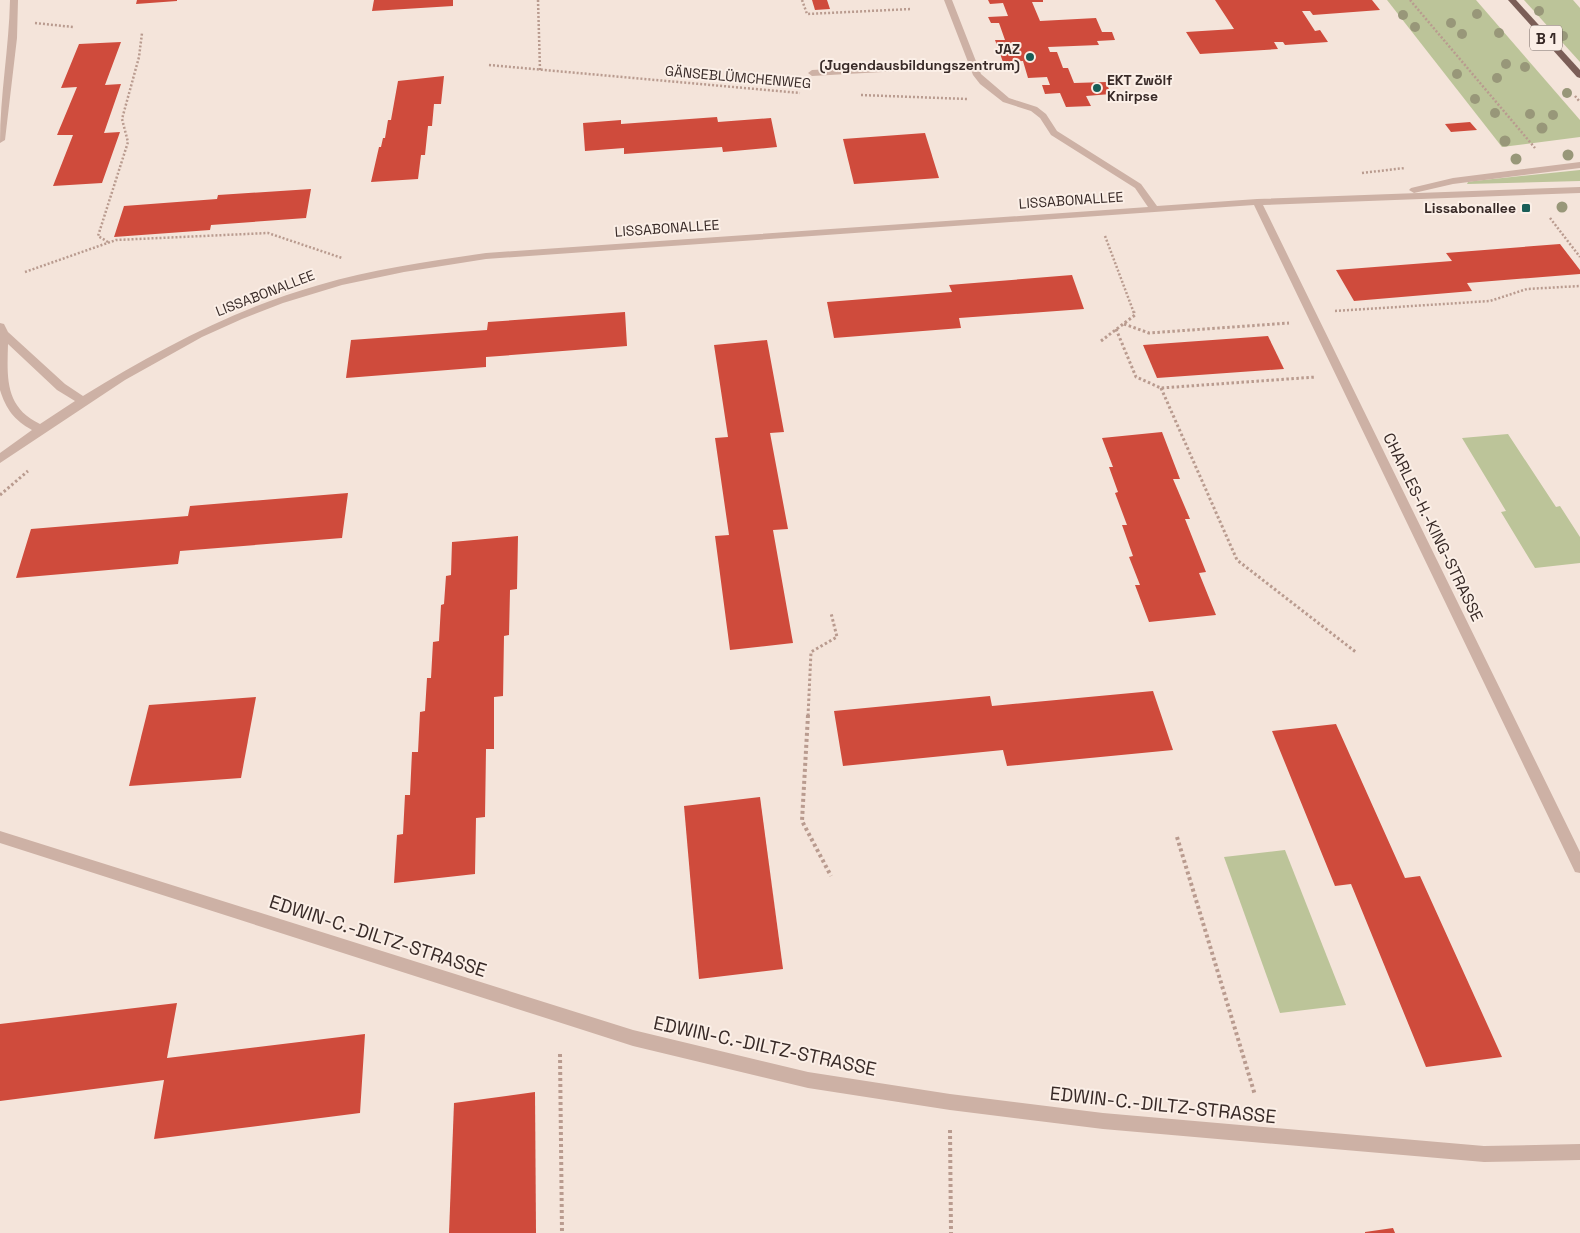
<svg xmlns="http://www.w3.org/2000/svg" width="1580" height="1233" font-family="'Space Grotesk',sans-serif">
  <rect width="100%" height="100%" fill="#f4e4da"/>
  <!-- green -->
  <g fill="#bcc499">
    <path d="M1387 0H1476L1580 120V137L1502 147Z"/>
    <path d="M1524 0H1573L1580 8V62Z"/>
    <path d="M1580 170V181L1467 184 1468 182 1474 181Z"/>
    <path d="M1508 434 1556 507 1560 506 1580 537V563L1535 568 1501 512 1506 511 1462 438Z"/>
    <path d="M1285 850 1346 1005 1280 1013 1224 857Z"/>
  </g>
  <!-- building -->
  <g fill="#cf4b3c">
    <path d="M137 0H177V1L136 4Z"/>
    <path d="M374 0H453V6L372 11Z"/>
    <path d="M812 0H827L830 9 815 10Z"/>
    <path d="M988 0H1043V2H1032L1040 21 1096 18 1102 32H1112L1115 40 1097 41 1099 45 1048 47 1050 52H1057L1063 68H1068L1074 83 1106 82 1111 94 1086 96 1091 106 1066 107 1060 93 1045 94 1042 85H1050L1047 77 1028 78 1023 61 1003 62 995 40H1005L999 23H991L988 17 1008 16 1003 3 990 4Z"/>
    <path d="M1215 0H1372L1380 10 1313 15 1310 11H1302L1315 31 1320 30 1328 42 1285 45 1283 42H1274L1278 49 1200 54 1186 32 1234 29Z"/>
    <path d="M121 42 105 85 121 84 104 133 120 132 102 183 53 186 73 135H57L77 87 61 88 79 44Z"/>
    <path d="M444 76 441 104H434L432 126H428L425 155H421L418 179 371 182 379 147H381L383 138H385L388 120H391L398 81Z"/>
    <path d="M717 117 718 122 771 118 777 147 723 152 722 147 624 154V148L585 151 583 123 621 120V124Z"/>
    <path d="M1470 122 1477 130 1451 132 1445 124Z"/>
    <path d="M925 133 939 178 854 184 843 139Z"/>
    <path d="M311 189 306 218 211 225 210 230 114 237 124 206 217 199 218 195Z"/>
    <path d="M1560 244 1580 270V274L1467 283 1472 291 1354 301 1336 270 1452 261 1446 253Z"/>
    <path d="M1072 275 1084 309 959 318 961 328 834 338 827 302 952 292 949 285Z"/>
    <path d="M625 312 627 346 486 357V367L346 378 351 340 487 330 488 322Z"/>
    <path d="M1268 336 1284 369 1157 378 1143 345Z"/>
    <path d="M767 340 784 432 770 433 788 529 773 530 793 643 730 650 715 536 729 535 715 438 728 437 714 345Z"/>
    <path d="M1162 432 1180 479H1173L1190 519H1185L1206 572 1199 573 1216 615 1149 622 1135 585H1140L1129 557 1133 556 1122 525H1127L1115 493 1118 492 1109 467H1113L1102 438Z"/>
    <path d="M348 493 342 538 180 551 178 564 16 578 31 529 188 516 190 506Z"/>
    <path d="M518 536 517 589 510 590 509 635 504 636 503 696 494 697V749H486L485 817 476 818 475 874 394 883 397 835 403 834 405 795H410L412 752H418L420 712 425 711 427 678H431L433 642 439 641 441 605 444 604 446 576 451 575 452 542Z"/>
    <path d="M1153 691 1173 750 1007 766 1003 750 843 766 834 711 990 696 992 706Z"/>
    <path d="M256 697 241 778 129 786 149 705Z"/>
    <path d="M1336 724 1405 878 1420 876 1502 1057 1426 1067 1351 884 1335 886 1272 731Z"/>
    <path d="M760 797 783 969 699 979 684 806Z"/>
    <path d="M177 1003 167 1058 365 1034 360 1113 154 1139 164 1080 0 1101V1024Z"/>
    <path d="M535 1092 536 1233H449L454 1103Z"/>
    <path d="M1393 1228 1395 1233H1365V1232Z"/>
  </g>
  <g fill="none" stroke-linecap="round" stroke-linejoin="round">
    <!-- path-far2 -->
    <g stroke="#b99b8f" stroke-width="2.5" stroke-dasharray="2 2" stroke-linecap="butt">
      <path d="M538 0 540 70"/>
      <path d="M802 0 807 14 911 9"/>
      <path d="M1410 0 1535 148"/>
      <path d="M35 23 73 27"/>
      <path d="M489 65 800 93"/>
      <path d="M861 95 967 99"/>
      <path d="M1575 96 1580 102"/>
      <path d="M1362 173 1405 168"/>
      <path d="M1550 218 1580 257"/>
      <path d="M1105 236 1134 313"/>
      <path d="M108 242 98 236 128 142 122 119 139 57 142 33"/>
      <path d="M25 272 116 240 268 233 342 258"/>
      <path d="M1335 311 1490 301 1527 289 1580 286"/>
    </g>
    <!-- path-far1 -->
    <g stroke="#b99b8f" stroke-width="3" stroke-dasharray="2.5 2.5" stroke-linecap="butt">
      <path d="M1124 324 1149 333 1289 323"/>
      <path d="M1116 329 1136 377 1161 388 1316 377"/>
      <path d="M1101 341 1135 315 1134 312"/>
      <path d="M1161 388 1237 560 1357 653"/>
      <path d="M0 495 28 471"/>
      <path d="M808 716 811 652 837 637 831 613"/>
    </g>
    <!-- path -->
    <g stroke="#b99b8f" stroke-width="4" stroke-dasharray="3 3" stroke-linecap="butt">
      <path d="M808 715 802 821 831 876"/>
      <path d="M1177 837 1255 1095"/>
      <path d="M560 1054 562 1233"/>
      <path d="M950 1130 951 1233"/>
    </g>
    <!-- minor -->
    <g fill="#cdb1a5" fill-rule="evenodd">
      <path d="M10 0H18L17 38 5 140 0 143C0 95 9 48 10 0Z"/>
      <path d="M944 0H952L981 74 1009 98 1037 107 1046 114 1057 131 1141 184 1157 206 1257 199 1580 187V193L1263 205 1580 852V873L1575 872 1254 205 486 259 404 272 342 285 283 303 242 319 202 337 125 380 0 463V453L32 430C14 420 6 409 0 390V323L4 324 8 332 65 384 83 396C158 350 234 309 319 285 373 269 430 261 486 253L1148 207 1135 188 1051 135 1040 118 1031 111 1003 102 980 84 973 75 970 67 812 76 808 73 812 70 968 62ZM8 344 57 390 75 401 40 424C5 407 7 379 8 344Z"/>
      <path d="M1580 162V168L1453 184 1414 193 1409 190 1411 188 1453 178Z"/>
      <path d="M0 831 633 1030 808 1072 950 1094 1103 1113 1484 1146 1580 1144V1160L1484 1162 1103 1129 950 1110 808 1088 633 1046 0 843Z"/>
    </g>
    <!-- major -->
    <path fill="#7b5e57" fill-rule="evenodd" d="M1508 0H1516L1580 70V78L1577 77Z"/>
  </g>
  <!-- trees -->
  <g fill="#989779">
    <circle cx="1539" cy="11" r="5"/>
    <circle cx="1477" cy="14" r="5"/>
    <circle cx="1403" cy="15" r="5"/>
    <circle cx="1451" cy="23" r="5"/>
    <circle cx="1415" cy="27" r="5"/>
    <circle cx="1499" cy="33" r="5"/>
    <circle cx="1462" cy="34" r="5"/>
    <circle cx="1563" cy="36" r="5"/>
    <circle cx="1506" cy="64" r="5"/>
    <circle cx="1525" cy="67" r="5"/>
    <circle cx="1457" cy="74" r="5"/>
    <circle cx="1497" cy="78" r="5"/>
    <circle cx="1567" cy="93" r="5"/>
    <circle cx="1475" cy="99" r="5"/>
    <circle cx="1495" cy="113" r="5"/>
    <circle cx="1530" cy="114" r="5"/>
    <circle cx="1553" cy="115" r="5"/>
    <circle cx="1542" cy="128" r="5.5"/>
    <circle cx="1505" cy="141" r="5.5"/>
    <circle cx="1568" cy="155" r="5.5"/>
    <circle cx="1516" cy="159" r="5.5"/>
    <circle cx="1562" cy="207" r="5.5"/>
  </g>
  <!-- markers -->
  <g fill="#195d57" stroke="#fbefe7" stroke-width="2">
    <circle cx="1030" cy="57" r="5"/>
    <circle cx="1097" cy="88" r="5"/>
    <rect x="1521" y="203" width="10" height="10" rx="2.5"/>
  </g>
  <g text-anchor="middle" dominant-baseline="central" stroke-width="4" stroke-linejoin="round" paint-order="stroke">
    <!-- far-poi labels -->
    <g font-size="14" font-weight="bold" fill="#382a27" stroke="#fbefe7" text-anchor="end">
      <text x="1020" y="49">JAZ<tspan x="1020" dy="16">(Jugendausbildungszentrum)</tspan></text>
      <text x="1107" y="80" text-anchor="start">EKT Zwölf<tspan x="1107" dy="16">Knirpse</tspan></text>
      <text x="1516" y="208">Lissabonallee</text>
    </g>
    <!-- far-street labels -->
    <g font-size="14" fill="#382a27" stroke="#fbefe7">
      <text transform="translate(738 77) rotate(5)">GÄNSEBLÜMCHENWEG</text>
      <text transform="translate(1071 200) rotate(-4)">LISSABONALLEE</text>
      <text transform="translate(667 228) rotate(-4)">LISSABONALLEE</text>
      <text transform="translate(265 293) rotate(-21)">LISSABONALLEE</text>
    </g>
    <!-- shield labels -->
    <rect fill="#fbefe7" stroke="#726561" stroke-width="1" x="1530" y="25.5" width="32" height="25" rx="4"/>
    <g font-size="15" font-weight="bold" fill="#382a27">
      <text x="1546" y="38">B 1</text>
    </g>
    <!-- street labels -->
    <g font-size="16" fill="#382a27" stroke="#fbefe7">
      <text transform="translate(1433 527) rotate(64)">CHARLES-H.-KING-STRASSE</text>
    </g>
    <!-- near-street labels -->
    <g font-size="19" fill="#382a27" stroke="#fbefe7">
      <text transform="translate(378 936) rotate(18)">EDWIN-C.-DILTZ-STRASSE</text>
      <text transform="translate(765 1046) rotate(12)">EDWIN-C.-DILTZ-STRASSE</text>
      <text transform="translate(1163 1105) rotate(6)">EDWIN-C.-DILTZ-STRASSE</text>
    </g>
  </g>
</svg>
